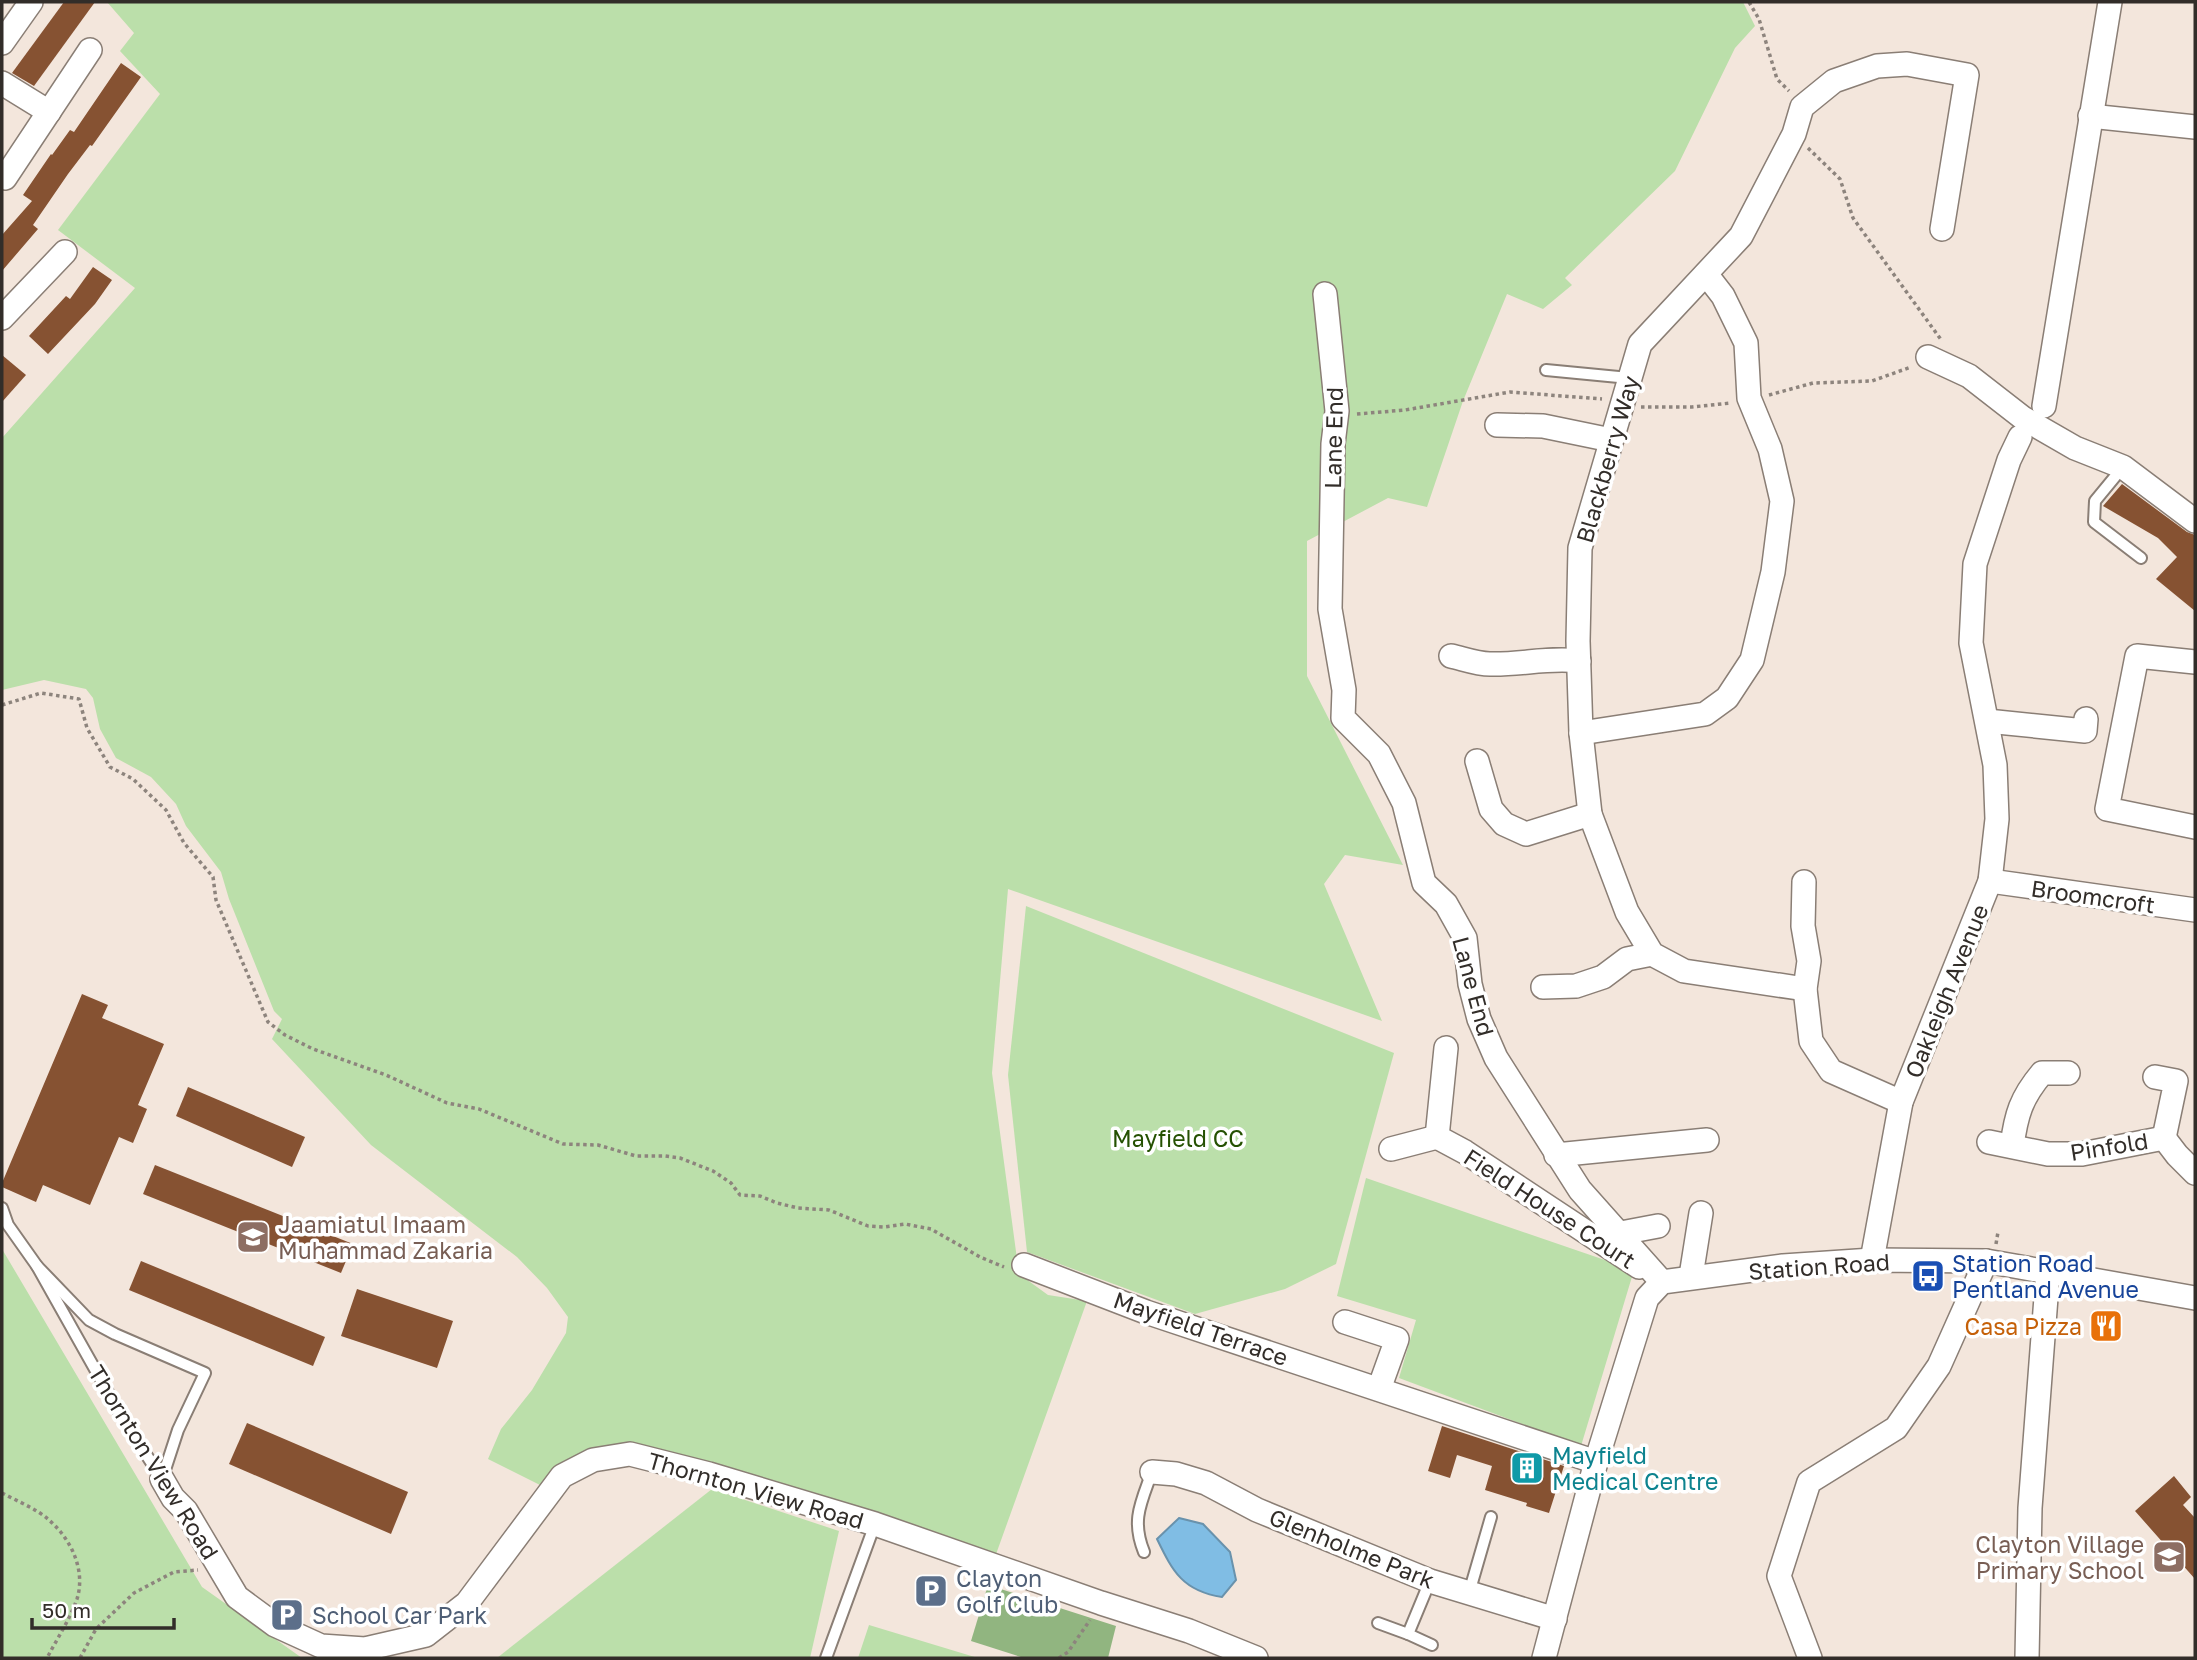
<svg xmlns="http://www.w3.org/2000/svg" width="2197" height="1660" font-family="'Golos Text',sans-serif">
  <rect width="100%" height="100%" fill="#f3e6dc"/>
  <!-- green -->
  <g fill="#bbdfaa">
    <path d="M107 2H1743L1755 26 1735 48 1675 171 1565 278 1572 285 1543 309 1507 294 1463 401 1427 507 1388 498 1307 541V676L1403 865 1345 855 1324 884 1382 1021 1008 889 992 1073 1019 1274 1048 1295 1087 1301 995 1557 656 1455 581 1464 542 1486 488 1459 501 1429 532 1390 566 1333 568 1317 547 1288 517 1257 371 1145 272 1039 282 1019 274 1011 229 899 221 872 186 826 176 804 151 777 116 758 100 729 93 698 86 689 44 680 2 690V438L135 288 58 230 160 94 120 51 134 33Z"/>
    <path d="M1026 906 1394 1053 1336 1264 1285 1289 1195 1314 1027 1252 1008 1075Z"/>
    <path d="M1366 1178 1634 1270 1581 1446 1399 1378 1416 1320 1337 1296Z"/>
    <path d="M2 1249 202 1587 302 1658H2Z"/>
    <path d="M712 1489 839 1531 810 1658H497Z"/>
    <path d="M869 1625 978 1658H858Z"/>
  </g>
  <!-- forest -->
  <path fill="#91b580" d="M988 1585 1116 1626 1108 1658H1024L971 1641Z"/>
  <!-- water -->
  <path fill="#80bde4" stroke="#6992ac" stroke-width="2" d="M1179 1518 1203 1524 1230 1552 1236 1580 1222 1597C1183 1591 1173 1572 1157 1539Z"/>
  <!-- building -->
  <g fill="#865232">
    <path d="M64 2H95L34 86 12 73Z"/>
    <path d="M121 63 141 77 92 146 90 145 68 174 33 225 38 229 2 271V235L32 201 23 195 51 154 52 155 70 130 74 132Z"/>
    <path d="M93 267 112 280 95 304 48 354 29 336 66 296 70 299Z"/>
    <path d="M2 355 26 375 2 402Z"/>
    <path d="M2122 484 2187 532 2195 535V611L2156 579 2177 557 2158 538 2103 506Z"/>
    <path d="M82 994 108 1005 102 1018 164 1044 138 1105 147 1109 133 1143 119 1137 90 1205 43 1185 36 1202 2 1187V1183Z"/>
    <path d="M188 1087 305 1137 292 1167 176 1116Z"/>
    <path d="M155 1165 353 1244 341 1273 143 1194Z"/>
    <path d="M141 1261 325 1337 313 1366 129 1290Z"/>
    <path d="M357 1289 453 1321 437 1368 341 1336Z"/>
    <path d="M247 1423 408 1492 391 1534 229 1464Z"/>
    <path d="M1442 1426 1564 1466 1549 1513 1526 1506 1527 1503 1485 1490 1492 1466 1457 1455 1450 1478 1428 1471Z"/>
    <path d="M2174 1476 2191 1497 2183 1505 2195 1518V1579L2135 1511Z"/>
  </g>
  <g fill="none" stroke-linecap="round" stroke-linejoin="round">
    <defs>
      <g id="lane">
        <path d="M1546 370 1629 378"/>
        <path d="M2123 467 2095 501 2094 522 2141 558"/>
        <path d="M2 1208 8 1225 37 1266 123 1419 162 1479"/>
        <path d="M37 1266 89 1320 115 1334 205 1373 178 1430 162 1479"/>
        <path d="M1144 1552C1131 1520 1141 1503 1152 1472"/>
        <path d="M1469 1593 1491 1517"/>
        <path d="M1378 1623 1408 1634 1430 1581"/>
        <path d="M1408 1634 1432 1645"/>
        <path d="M826 1658 875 1524"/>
      </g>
      <g id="street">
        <path d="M2 43 31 2"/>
        <path d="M2 83 49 112"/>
        <path d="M2090 116 2195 127"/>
        <path d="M5 178 90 50"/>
        <path d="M1325 294 1337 411 1333 444 1330 609 1344 690 1343 718 1379 754 1404 803 1424 883 1446 904 1465 938 1470 984 1479 1019 1496 1058 1580 1190 1662 1282"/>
        <path d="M2 318 65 252"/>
        <path d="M1928 357 1969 376 2023 418 2075 448 2123 467 2195 521"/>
        <path d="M2044 406 2110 2"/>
        <path d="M1497 425 1543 426 1611 440"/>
        <path d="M1451 656C1464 659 1477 664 1490 664 1520 665 1549 657 1579 661"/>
        <path d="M2195 662 2137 656 2107 809 2195 827"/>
        <path d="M1987 721 2085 731 2086 719"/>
        <path d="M1581 733 1705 714 1727 698 1752 660 1773 572 1782 501 1770 449 1749 398 1746 343 1723 296 1706 274"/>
        <path d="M1477 761 1491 809 1504 824 1526 834 1590 814"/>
        <path d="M1990 881 2195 910"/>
        <path d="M1804 882 1803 926 1809 961 1805 989 1811 1041 1831 1071 1901 1102"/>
        <path d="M1543 987 1576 986 1603 977 1627 959 1652 954"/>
        <path d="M1805 989 1684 971 1652 954 1627 912 1590 814 1581 733 1578 641 1580 548 1640 344 1741 236 1794 134 1802 107 1834 81 1877 66 1907 64 1967 75 1942 229"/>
        <path d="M1446 1048 1437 1137 1465 1152 1639 1267"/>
        <path d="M2155 1077 2176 1081 2164 1138"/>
        <path d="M1989 1142 2048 1154H2082L2164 1138 2177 1155 2195 1173"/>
        <path d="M2012 1146C2016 1115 2021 1098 2042 1073H2068"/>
        <path d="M1391 1149 1437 1137"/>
        <path d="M1556 1155 1707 1140"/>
        <path d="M1621 1233 1658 1226"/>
        <path d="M1872 1260 1901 1102 1990 881 1997 819 1995 765 1971 643 1975 564 2009 460 2020 437"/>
        <path d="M1024 1265 1146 1312 1596 1462"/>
        <path d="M1691 1276 1701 1213"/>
        <path d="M1345 1322 1397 1339 1379 1389"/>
        <path d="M1152 1472 1176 1474 1206 1483 1257 1510 1430 1581 1555 1619"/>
        <path d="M162 1479 173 1498 186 1511 237 1597 275 1625 321 1646 365 1649 426 1635 467 1603 562 1476 593 1460 630 1454 709 1474 875 1524 1101 1603 1189 1631 1256 1658"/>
        <path d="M1544 1658 1596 1462 1647 1298 1662 1282 1783 1266 1872 1260 1986 1261 2195 1298"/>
        <path d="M1810 1658 1779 1576 1809 1482 1896 1428 1939 1366 1986 1261"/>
        <path d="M2027 1658 2030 1508 2048 1271"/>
      </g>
    </defs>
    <!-- lane casing -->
    <use href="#lane" stroke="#8a7e75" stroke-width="14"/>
    <!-- street casing -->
    <use href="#street" stroke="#8a7e75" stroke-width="26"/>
    <!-- path -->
    <g stroke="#8d847d" stroke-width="3.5" stroke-dasharray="3.5 3.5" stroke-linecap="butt">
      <path d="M1749 2 1759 19 1777 79 1789 91"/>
      <path d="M1808 148 1840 179 1853 218 1942 341"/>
      <path d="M1769 395 1813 383 1872 381 1911 367"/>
      <path d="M1641 407H1692L1731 403"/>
      <path d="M1357 414 1405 410 1510 392 1602 399"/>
      <path d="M2 705 41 693 79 699 87 728 110 767 133 779 166 810 184 843 213 877 216 900 268 1022 285 1035 313 1049 386 1075 447 1103 479 1109 563 1144 598 1145 636 1156H665L680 1158 713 1171 731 1183 740 1195 760 1196 777 1203 798 1208 829 1210 868 1226 884 1227 905 1224 931 1229 980 1257 1004 1267"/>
      <path d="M1996 1244 1998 1232"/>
      <path d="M2 1493C17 1501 37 1509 49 1520 71 1539 86 1570 77 1599 70 1619 57 1639 47 1658"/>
      <path d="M80 1658 96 1629 134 1593 174 1572 198 1570"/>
      <path d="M1059 1658 1068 1652 1090 1620"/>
    </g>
    <!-- lane -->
    <use href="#lane" stroke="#fff" stroke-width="10"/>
    <!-- street -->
    <use href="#street" stroke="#fff" stroke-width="23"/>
  </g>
  <!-- icons -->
  <defs>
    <symbol id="school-square" viewBox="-11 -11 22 22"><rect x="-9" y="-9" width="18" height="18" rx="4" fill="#8d6e63" stroke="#fff"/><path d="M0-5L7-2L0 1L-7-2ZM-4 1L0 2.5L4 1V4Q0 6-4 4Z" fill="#fff"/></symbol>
    <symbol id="bus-square" viewBox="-11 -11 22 22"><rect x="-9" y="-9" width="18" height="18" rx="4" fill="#1a4fb4" stroke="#fff"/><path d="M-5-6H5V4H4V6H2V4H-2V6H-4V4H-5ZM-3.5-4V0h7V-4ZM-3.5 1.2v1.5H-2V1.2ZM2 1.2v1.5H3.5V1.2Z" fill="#fff"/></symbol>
    <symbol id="restaurant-square" viewBox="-11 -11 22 22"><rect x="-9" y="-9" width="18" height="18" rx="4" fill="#e8710a" stroke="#fff"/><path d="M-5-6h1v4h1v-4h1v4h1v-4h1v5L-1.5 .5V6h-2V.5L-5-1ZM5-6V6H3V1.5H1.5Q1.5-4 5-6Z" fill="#fff"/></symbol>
    <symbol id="building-square" viewBox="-11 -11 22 22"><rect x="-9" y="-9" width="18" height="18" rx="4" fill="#0f9aa8" stroke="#fff"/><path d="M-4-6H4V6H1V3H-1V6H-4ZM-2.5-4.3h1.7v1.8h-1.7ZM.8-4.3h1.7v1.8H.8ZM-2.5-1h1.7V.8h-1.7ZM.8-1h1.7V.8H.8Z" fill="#fff"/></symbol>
    <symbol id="parking-square" viewBox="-11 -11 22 22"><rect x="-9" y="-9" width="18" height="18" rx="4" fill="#5c6f8a" stroke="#fff"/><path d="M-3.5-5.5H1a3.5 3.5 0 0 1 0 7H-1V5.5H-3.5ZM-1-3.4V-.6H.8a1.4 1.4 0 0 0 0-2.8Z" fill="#fff"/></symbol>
  </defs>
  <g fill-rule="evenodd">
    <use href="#school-square" x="234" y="1218" width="38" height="38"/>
    <use href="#bus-square" x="1909" y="1257" width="38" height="38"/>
    <use href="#restaurant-square" x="2087" y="1307" width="38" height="38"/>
    <use href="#building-square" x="1508" y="1449" width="38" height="38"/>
    <use href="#school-square" x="2150" y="1538" width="38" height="38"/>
    <use href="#parking-square" x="912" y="1572" width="38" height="38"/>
    <use href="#parking-square" x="268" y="1596" width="38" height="38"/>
  </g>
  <g text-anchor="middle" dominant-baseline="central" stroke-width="7" stroke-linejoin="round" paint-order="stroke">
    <!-- street labels -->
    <g font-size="23" fill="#322d29" stroke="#fff">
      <text transform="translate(1333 438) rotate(-89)">Lane End</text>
      <text transform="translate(1607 459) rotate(-74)">Blackberry Way</text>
      <text transform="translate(2093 896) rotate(8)">Broomcroft</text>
      <text transform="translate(1474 986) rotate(75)">Lane End</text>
      <text transform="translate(1946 991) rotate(-68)">Oakleigh Avenue</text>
      <text transform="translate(2109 1146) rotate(-9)">Pinfold</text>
      <text transform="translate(1550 1208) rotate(33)">Field House Court</text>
      <text transform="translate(1819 1266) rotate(-4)">Station Road</text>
      <text transform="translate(1201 1328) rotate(19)">Mayfield Terrace</text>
      <text transform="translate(154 1462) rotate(58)">Thornton View Road</text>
      <text transform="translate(756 1490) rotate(16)">Thornton View Road</text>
      <text transform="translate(1352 1548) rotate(22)">Glenholme Park</text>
    </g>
    <!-- park labels -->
    <g font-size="23" fill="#255102" stroke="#fff">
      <text x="1178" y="1138">Mayfield CC</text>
    </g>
    <!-- education labels -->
    <g font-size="23" fill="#785e54" stroke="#fff" text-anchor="start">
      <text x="278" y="1224">Jaamiatul Imaam<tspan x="278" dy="26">Muhammad Zakaria</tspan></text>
      <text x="2144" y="1544" text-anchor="end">Clayton Village<tspan x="2144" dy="26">Primary School</tspan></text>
    </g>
    <!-- transit labels -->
    <g font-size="23" fill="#164399" stroke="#fff" text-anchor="start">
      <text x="1952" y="1263">Station Road<tspan x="1952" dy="26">Pentland Avenue</tspan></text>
    </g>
    <!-- food labels -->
    <g font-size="23" fill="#c56008" stroke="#fff" text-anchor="end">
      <text x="2082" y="1326">Casa Pizza</text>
    </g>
    <!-- culture labels -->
    <g font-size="23" fill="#0d838f" stroke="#fff" text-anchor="start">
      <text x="1552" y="1455">Mayfield<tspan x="1552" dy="26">Medical Centre</tspan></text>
    </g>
    <!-- service labels -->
    <g font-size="23" fill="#4e5e75" stroke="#fff" text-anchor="start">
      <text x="956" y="1578">Clayton<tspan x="956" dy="26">Golf Club</tspan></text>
      <text x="312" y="1615">School Car Park</text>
    </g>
  </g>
  <!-- border -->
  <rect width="2197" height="1660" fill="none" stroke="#322d29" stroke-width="7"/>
  <!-- scale -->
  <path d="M32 1618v10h142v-10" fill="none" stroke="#322d29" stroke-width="3.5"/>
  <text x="42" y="1618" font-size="21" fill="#322d29" stroke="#ffffff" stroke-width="5" paint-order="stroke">50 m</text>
</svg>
